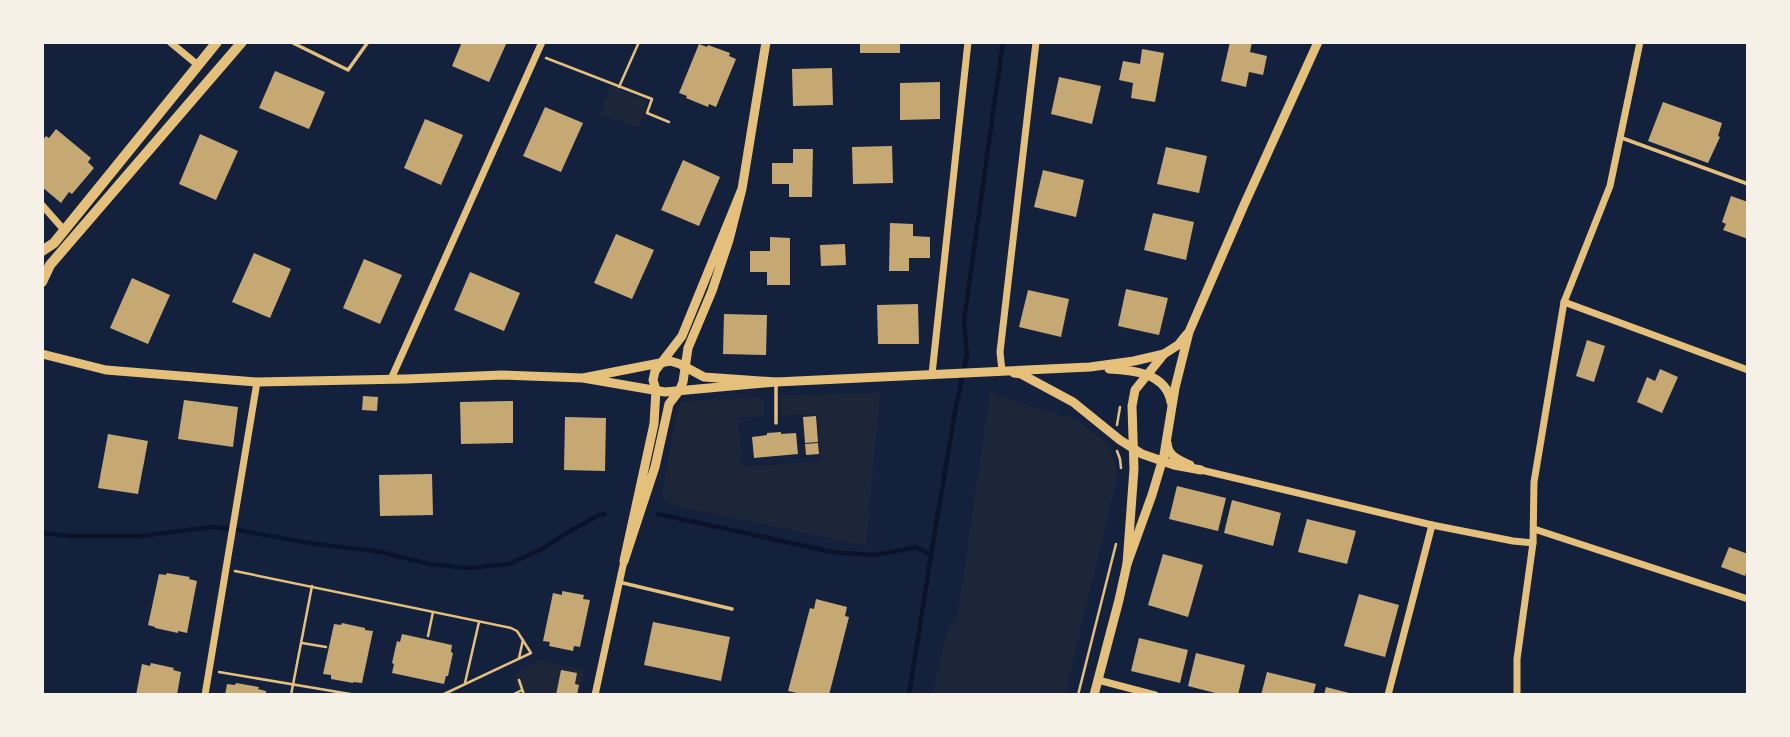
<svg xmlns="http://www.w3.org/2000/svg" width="1790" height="737" font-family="Roboto,sans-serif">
  <rect width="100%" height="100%" fill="#14213d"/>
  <!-- green -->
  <g fill="#1d2539">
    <path d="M611 86 648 101 638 128 600 114Z"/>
    <path d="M990 392 1039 409 1076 419 1109 446 1118 474 1065 695H932L947 631 958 614Z"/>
    <path d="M880 393 866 546 676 506 661 498 678 408 682 401 764 397V416L738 418 742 467 821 461 817 414 781 415 779 395Z"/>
    <path d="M539 659 584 670 579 695H513L520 692 512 676Z"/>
  </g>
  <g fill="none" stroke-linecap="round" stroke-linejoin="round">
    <!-- stream -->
    <g stroke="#0b132b" stroke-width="4.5">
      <path d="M658 514 837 553 876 555 916 547 931 555"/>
      <path d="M42 533 71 536H141L213 527 232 529 315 544 376 551 430 564 468 568 509 564 544 548 563 535 599 515 605 514"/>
      <path d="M909 695 931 555 956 406 967 355 964 321 1003 42"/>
    </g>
  </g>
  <!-- building -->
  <g fill="#c6a872">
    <path d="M462 42H507L489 82 452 66Z"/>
    <rect x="860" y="42" width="40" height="11"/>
    <path d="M1230 42H1252L1250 52 1267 56 1263 75 1249 72 1246 87 1221 81Z"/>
    <path d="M699 44 707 47 708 45 730 53 729 56 736 59 716 107 709 104 708 107 686 98 687 96 679 93Z"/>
    <path d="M1142 49 1164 53 1155 102 1131 98 1133 83 1119 80 1123 61 1140 64Z"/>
    <path d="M832 68 833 105 793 106 792 69Z"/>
    <path d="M275 71 325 92 309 129 259 108Z"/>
    <path d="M1059 77 1101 86 1092 124 1051 114Z"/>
    <path d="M940 82V119L900 120V83Z"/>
    <path d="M1663 102 1722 123 1718 136 1720 137 1708 163 1648 141Z"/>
    <path d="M545 107 583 123 561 172 523 156Z"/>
    <path d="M425 119 463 135 441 185 404 168Z"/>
    <path d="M56 129 91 158 88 162 94 168 72 194 69 192 61 203 42 187V141L46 136 49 138Z"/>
    <path d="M200 134 238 151 216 200 179 184Z"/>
    <path d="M892 146 893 183 853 184 852 147Z"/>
    <path d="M1166 147 1207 156 1199 193 1157 184Z"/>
    <path d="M793 149H813L812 197H789V184H772V163H793Z"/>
    <path d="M683 160 720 177 699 226 661 210Z"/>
    <path d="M1043 170 1084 180 1076 217 1034 207Z"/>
    <path d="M1731 196 1748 202V239L1723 230 1726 224 1722 222Z"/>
    <path d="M1153 213 1194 222 1186 260 1144 250Z"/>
    <path d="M890 223 913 224V236L930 237V258H909V271H889Z"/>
    <path d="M616 234 654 250 632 299 594 283Z"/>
    <path d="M770 237 790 238V285H767V272H750V251H770Z"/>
    <path d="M845 244 846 265 821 266 820 245Z"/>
    <path d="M254 253 291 269 270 318 232 302Z"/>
    <path d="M364 259 402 275 380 324 343 308Z"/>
    <path d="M470 272 520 293 504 331 454 310Z"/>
    <path d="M132 278 170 295 148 344 110 328Z"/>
    <path d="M1126 289 1168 298 1159 335 1118 326Z"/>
    <path d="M1028 290 1069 299 1061 337 1019 327Z"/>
    <path d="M918 304 919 344H878L877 305Z"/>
    <path d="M724 314 767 315 766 355 723 354Z"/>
    <path d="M1587 340 1605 346 1594 382 1576 376Z"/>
    <path d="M1660 369 1678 377 1662 413 1637 402 1647 377 1655 381Z"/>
    <path d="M363 396 378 397 377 411 362 410Z"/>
    <path d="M184 400 238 407 233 447 178 439Z"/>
    <path d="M513 401V443L461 444 460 402Z"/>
    <path d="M816 416 818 442 805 443 803 417Z"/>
    <path d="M565 417 606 418 605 471 564 470Z"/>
    <path d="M781 432V434L796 433 798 454 754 458 752 437 767 435V433Z"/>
    <path d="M108 434 148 441 138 494 98 488Z"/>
    <path d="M818 443 819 454 806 455 805 444Z"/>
    <path d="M432 474 433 515 380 516 379 475Z"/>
    <path d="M1177 486 1226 498 1218 531 1169 519Z"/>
    <path d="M1232 500 1281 513 1273 546 1224 533Z"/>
    <path d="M1307 519 1356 531 1347 564 1298 552Z"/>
    <path d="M1729 547 1748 554V567L1745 576 1721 567Z"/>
    <path d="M1163 554 1203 565 1188 617 1148 605Z"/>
    <path d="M167 573 190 577 189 579 197 581 187 633 178 631V633L155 628V627L148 625 159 574 166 575Z"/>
    <path d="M562 591 584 595 583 599 590 600 580 647 574 646 573 651 549 646 550 642 543 641 553 593 562 595Z"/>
    <path d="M1359 594 1399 605 1385 657 1344 646Z"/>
    <path d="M816 599 847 607 845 616 849 617 829 695H806L788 691 810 608 814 609Z"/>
    <path d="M653 622 730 637 721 681 644 665Z"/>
    <path d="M342 623 365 628V630L373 631 362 683 353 682V683L331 679V675L323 674 334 624 341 625Z"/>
    <path d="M402 634 452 645 451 652 453 653 448 676H446L444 684 392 673 394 664 392 663 397 641 400 642Z"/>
    <path d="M1139 638 1188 650 1180 683 1131 671Z"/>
    <path d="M1196 653 1245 665 1238 695H1223L1188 686Z"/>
    <path d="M151 663 174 668 173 670 181 672 177 695H136L142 664 150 666Z"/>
    <path d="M561 670 577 673 575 684 579 685 577 695H556Z"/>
    <path d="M1267 672 1316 684 1313 695H1261Z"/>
    <path d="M236 683 259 687 258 689 266 691V695H225L227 684 235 685Z"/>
    <path d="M1326 687 1353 694V695H1324Z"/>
  </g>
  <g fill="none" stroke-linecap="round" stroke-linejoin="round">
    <!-- path -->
    <g stroke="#e5c07b" stroke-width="2.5">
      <path d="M546 58 652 99 647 113 669 122"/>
      <path d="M619 87 639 42"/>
      <path d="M1117 425 1120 407"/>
      <path d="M1117 451 1120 459 1121 468"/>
      <path d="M235 571 511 628 517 631 531 653 442 695"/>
      <path d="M428 636 433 612"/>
      <path d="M302 643 326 647"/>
      <path d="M519 658 523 640"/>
      <path d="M219 672 356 695"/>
      <path d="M519 680 524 695"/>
      <path d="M465 683 479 622"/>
      <path d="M291 695 312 586"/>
      <path d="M512 695 522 690"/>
      <path d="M1078 695 1116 544"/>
    </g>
    <!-- service -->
    <g stroke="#e5c07b" stroke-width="3.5">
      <path d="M291 42 348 70 368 42"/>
      <path d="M1622 138 1748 184"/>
      <path d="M776 384V423"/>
      <path d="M619 582 732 609"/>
    </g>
    <!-- minor -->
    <g stroke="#e5c07b" stroke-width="7">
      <path d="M170 42 199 66"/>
      <path d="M42 205 64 230"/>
      <path d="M1564 302 1748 370"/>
      <path d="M1002 371 1000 352 1036 42"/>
      <path d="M932 374 968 42"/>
      <path d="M391 379 542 42"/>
      <path d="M1201 470 1432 525 1513 541 1533 543"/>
      <path d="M1534 529 1748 599"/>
      <path d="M1098 680 1155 695"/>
      <path d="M205 695 257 382"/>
      <path d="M595 695 624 561"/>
      <path d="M1388 695 1432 525"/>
      <path d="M1517 695V659L1533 543 1534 482 1564 302 1610 186 1640 42"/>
    </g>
    <!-- tertiary -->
    <g stroke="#e5c07b" stroke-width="9">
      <path d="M742 189 682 336 655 371 653 380 656 390 654 424 624 561 655 467 669 404 679 391 683 382 688 348 712 291 729 240 742 189 766 42"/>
      <path d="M42 354 106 370 257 382 406 379 502 375 583 378 665 392 776 382 704 377 680 364 670 361 583 378"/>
      <path d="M1109 369C1133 370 1166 373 1171 402"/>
      <path d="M1014 373 1021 374 1073 402 1120 440 1142 454 1174 465 1201 470"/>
      <path d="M776 382 1090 367 1134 361 1164 354"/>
      <path d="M1167 443C1168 456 1178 460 1190 465"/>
      <path d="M1127 564 1152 495 1164 455 1175 388 1189 332 1244 205 1318 42"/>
      <path d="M1094 695 1119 600 1127 564 1134 469 1132 406 1135 390 1164 354 1178 345 1187 334"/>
    </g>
    <!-- primary -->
    <g stroke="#e5c07b" stroke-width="10">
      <path d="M42 251 54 243 217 42"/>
      <path d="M42 282 50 265 242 42"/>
    </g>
  </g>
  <!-- border -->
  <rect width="1790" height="737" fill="none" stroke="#f6f1e7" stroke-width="88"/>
</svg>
